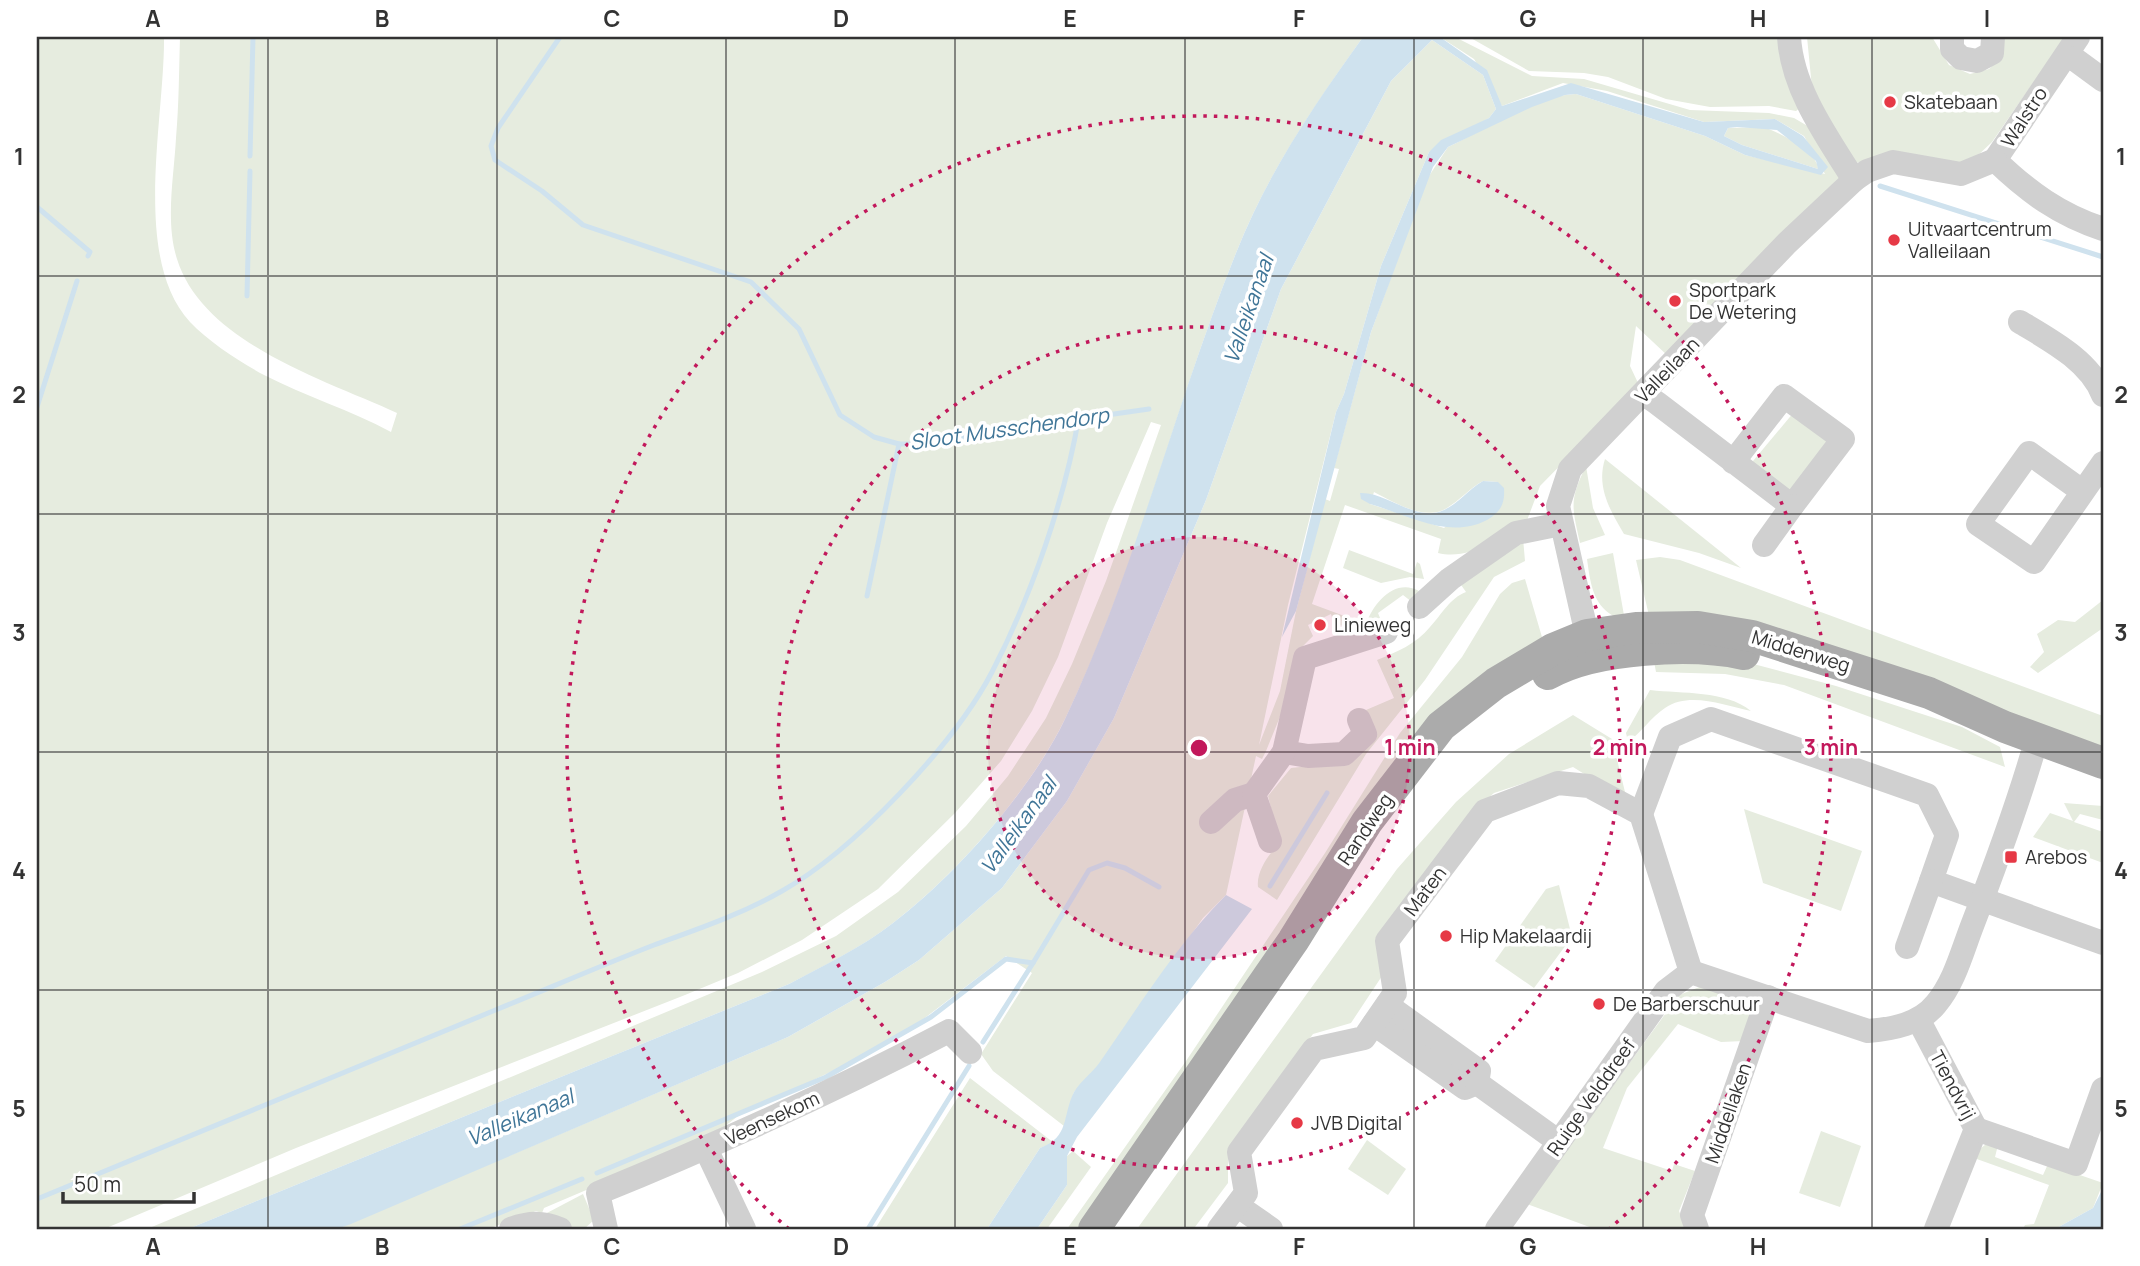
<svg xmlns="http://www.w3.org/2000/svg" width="2140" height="1266" font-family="Manrope,sans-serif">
  <rect width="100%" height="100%" fill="#fff"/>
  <!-- green -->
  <g fill="#e6ecdf" fill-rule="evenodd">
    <path d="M37 37H164C165 118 131 258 190 322 209 342 240 362 264 375 305 396 350 410 391 432L397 413C325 380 203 343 177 259 165 222 174 176 176 138 179 104 179 70 180 37H1363C1314 106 1267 174 1236 253 1174 407 1137 570 1065 719 1030 791 956 875 893 923 861 948 825 965 789 984L188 1229H147L762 972 836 936 898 892 966 826 1008 776 1046 718 1072 664 1106 581 1161 425 1151 422 1107 523 1058 657 1032 711 1001 761 955 813 878 889 802 940 738 973 685 995 296 1148 104 1229H37Z"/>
    <path d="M1440 37H1455L1532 76 1584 79 1690 110 1769 113 1794 118 1811 128 1842 175 1669 357 1636 326 1630 366 1639 385 1540 486 1526 523C1499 537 1470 561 1438 553L1441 539 1345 505 1312 604 1366 624C1374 602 1395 578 1419 591L1412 602 1403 595 1378 613 1382 623 1364 627 1334 625 1331 614 1308 625 1313 636 1301 648 1288 697 1266 751 1262 759 1256 756 1226 895 1203 918 1098 1066 1074 1092 1064 1126 993 1071 981 1054 1032 973 1006 956 909 1030 862 1057 738 1116 711 1137 544 1208 542 1213 536 1211 488 1229H337L788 1037 885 982 919 960 1002 888 1067 801 1114 718 1206 500 1281 289 1391 81 1432 40 1483 75 1496 109 1489 118 1429 152 1381 266 1344 394 1336 412 1288 605 1259 745 1280 691 1296 611 1325 499 1330 501 1339 469 1334 468 1371 332 1427 179 1448 147C1483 130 1537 95 1576 94L1705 136 1745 155 1825 174 1804 136 1775 119 1704 122 1607 91 1563 83 1502 106 1474 59ZM1483 481 1498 482 1444 528 1370 504 1374 492C1394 502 1425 522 1447 508 1460 500 1470 488 1483 481Z"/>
    <path d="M1469 37H1784L1800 108 1796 111 1769 106 1710 107 1666 99 1608 77 1584 73 1529 71Z"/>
    <path d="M1807 37H1932L1949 65 1970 74 1989 69 1997 61 2003 37H2065L1992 142 1974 159 1954 165 1896 151 1850 165 1812 88Z"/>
    <path d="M1763 127C1778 131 1819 154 1818 169L1742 145 1724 136 1728 128Z"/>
    <path d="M1794 412 1833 441 1789 497 1748 467Z"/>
    <path d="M1605 459 1741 568 1699 553 1624 534C1610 510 1596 487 1605 459Z"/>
    <path d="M1586 466 1593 508 1605 535 1580 543C1572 507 1569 500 1586 466Z"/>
    <path d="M1523 538 1525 561 1494 577 1425 680 1366 754 1277 900 1258 887C1256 872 1269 853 1280 843L1268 796 1291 768 1346 762 1366 710 1394 698 1377 660C1397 652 1416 644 1430 627 1442 614 1450 598 1466 592L1459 582Z"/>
    <path d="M1349 550 1413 574 1417 562 1420 564 1424 579 1410 577 1381 583 1343 568Z"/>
    <path d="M1613 553 1625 621C1594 611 1591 588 1587 559Z"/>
    <path d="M1660 557 1680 560 2103 716V749L1650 620 1636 560Z"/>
    <path d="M1525 579 1544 644 1469 688 1080 1229H1067L1186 1061 1325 853 1400 733 1462 657 1500 594 1512 583Z"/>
    <path d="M2103 600V628L2038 673 2030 667 2044 652 2037 634 2058 620 2075 622Z"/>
    <path d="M1653 656 1727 657 1836 686 1962 727 2000 747 2005 767 1784 685 1725 674 1656 672Z"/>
    <path d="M1650 690C1683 694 1725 690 1751 711 1725 706 1690 691 1665 708 1651 717 1642 732 1628 742L1626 733Z"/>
    <path d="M1573 715 1612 739 1625 792 1623 798 1573 767 1494 793 1472 812 1382 976 1351 1023 1313 1034 1228 1150V1183L1195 1227 1137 1229 1397 869 1456 802 1509 754Z"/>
    <path d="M2064 803 2103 806V820L2080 814 2074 822 2103 832V863L2033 837 2050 813 2073 821Z"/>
    <path d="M1744 809 1862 851 1841 911 1763 883Z"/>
    <path d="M1559 885 1572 937 1534 988 1495 961 1546 889Z"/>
    <path d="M1702 986 1745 1001 1751 1014 1744 1041 1721 1042 1678 1024 1627 1088 1603 1148 1672 1171 1674 1164 1695 1171 1679 1211 1686 1229H1595L1527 1204 1679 995Z"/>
    <path d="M970 1078 1054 1143 1040 1148 987 1229H875Z"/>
    <path d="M1821 1131 1861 1146 1840 1207 1799 1193Z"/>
    <path d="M1367 1140 1406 1169 1388 1195 1348 1169Z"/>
    <path d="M1990 1141 1998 1145 1995 1157 2043 1175 2048 1164 2103 1183 2093 1208 2055 1229H2023L2025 1225 2034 1224 2049 1185 1974 1158 1976 1152Z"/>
    <path d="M1073 1151 1091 1167 1047 1229H1037L1067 1185V1156Z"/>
    <path d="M583 1194 594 1220 584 1229 565 1226 545 1214Z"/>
  </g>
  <!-- water -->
  <g fill="#cfe2ee" fill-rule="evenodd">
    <path d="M1363 37H1440L1487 70 1502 106 1571 83 1704 122 1775 119 1803 136 1828 167 1821 175 1745 155 1705 136 1576 94 1565 95 1532 107 1448 147 1433 167 1371 332 1296 611 1282 637 1336 412 1344 394 1381 266 1429 152 1441 140 1489 118 1496 109 1483 75 1432 40 1391 81 1281 289 1206 500 1114 718 1067 801 1002 888 919 960 885 982 788 1037 351 1224 337 1229H188L789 984C824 965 861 948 893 923 954 877 1032 789 1065 719 1136 569 1174 407 1236 253 1267 174 1314 105 1363 37ZM1737 127 1777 130 1816 161 1818 169 1742 145 1724 136 1728 128Z"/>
    <path d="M1483 481 1498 482 1504 488C1505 503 1501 512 1487 520 1449 540 1408 515 1370 504L1361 499 1360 493C1388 492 1416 523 1444 510 1458 504 1469 489 1483 481Z"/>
    <path d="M1226 895 1252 909 1077 1137 1067 1156V1185L1037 1229H987L1040 1148C1070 1137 1062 1116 1074 1092 1081 1080 1095 1071 1102 1059 1141 1003 1178 943 1226 895Z"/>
    <path d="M2103 1188V1229H2055L2093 1208Z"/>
  </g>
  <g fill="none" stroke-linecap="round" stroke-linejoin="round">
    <!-- stream -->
    <g stroke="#cfe2ee" stroke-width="5">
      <path d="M560 37 498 128 491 146 495 160 542 191 583 225 751 282 799 329 840 415 874 437 899 444H924L1079 416 1093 417 1149 409"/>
      <path d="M250 156 253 37"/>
      <path d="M1880 186 2103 257"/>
      <path d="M37 207 90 252 88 256"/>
      <path d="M247 296 250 171"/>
      <path d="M37 407 77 281"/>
      <path d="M867 596 899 444"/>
      <path d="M1270 886 1327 793"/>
      <path d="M983 1042 1033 963"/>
      <path d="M597 1173 826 1077 931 1017 1006 959 1033 963 1089 870 1107 863 1125 868 1159 887"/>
      <path d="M37 1199C189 1137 341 1073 493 1011 547 989 600 966 654 945 698 929 742 914 782 891 853 851 954 745 992 672 1031 597 1065 499 1079 416"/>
      <path d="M460 1229 582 1179"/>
      <path d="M868 1229 969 1066"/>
    </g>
    <!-- minor -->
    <g stroke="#d0d0d0" stroke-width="24">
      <path d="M1789 37C1792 89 1827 137 1854 180"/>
      <path d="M1952 37V49L1961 58 1977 61 1992 53 1993 37"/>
      <path d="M2078 37 1995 160C2028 192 2060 215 2103 229"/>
      <path d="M2073 58 2103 80"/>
      <path d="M2020 322C2050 340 2090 361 2103 395"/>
      <path d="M1644 394 1657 403 1792 506 1843 439 1784 396 1733 462"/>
      <path d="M2082 491 2029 453 1978 524 2034 562 2103 463"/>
      <path d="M1764 545 1792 506"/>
      <path d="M1419 607 1450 579 1516 533 1561 524"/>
      <path d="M1587 635 1558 506 1570 469 1787 243 1854 180 1867 171 1893 162 1961 174 1995 160"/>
      <path d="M1284 752 1308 756 1344 754 1365 734 1359 720"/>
      <path d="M1641 814 1670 737 1711 719 1927 795 1947 835 1931 881 2103 943"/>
      <path d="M1211 822 1235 800 1254 794"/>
      <path d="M1270 841 1254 794 1284 752 1305 658 1386 632"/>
      <path d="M1907 947 1931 881"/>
      <path d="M1387 1005 1479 1071 1477 1083"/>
      <path d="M1918 1019 1976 1129 1936 1229"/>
      <path d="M1374 1024 1465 1088 1477 1083"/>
      <path d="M1477 1083 1559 1142"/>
      <path d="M1976 1129 2076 1164 2103 1089"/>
      <path d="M706 1149 744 1229"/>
      <path d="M1238 1206 1271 1229"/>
      <path d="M511 1229C529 1222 543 1222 560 1229"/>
      <path d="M606 1229 598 1193C718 1144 835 1091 949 1031L970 1052"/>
      <path d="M1219 1229 1246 1193 1239 1152 1314 1049 1364 1038 1395 993 1387 941 1485 811 1558 783 1589 786 1641 814 1691 972"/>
      <path d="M1497 1229 1666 991 1691 972 1868 1031C1893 1029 1920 1024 1936 1004 1954 983 1962 952 1972 926 1996 864 2019 802 2037 738"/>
      <path d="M1697 1229 1692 1215 1768 997"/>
    </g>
    <!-- major -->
    <g stroke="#ababab" stroke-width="32">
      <path d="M1548 674C1595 647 1693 643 1744 654"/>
      <path d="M1094 1229 1293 941 1367 822 1441 726 1496 683 1553 649 1587 635 1636 628 1698 627 1752 636 1929 693 2005 727 2103 763"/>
    </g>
  </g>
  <!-- grid -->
  <path fill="none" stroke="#333" stroke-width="2" stroke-opacity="0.55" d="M268 37V1229M497 37V1229M726 37V1229M955 37V1229M1185 37V1229M1414 37V1229M1643 37V1229M1872 37V1229M37 276H2103M37 514H2103M37 752H2103M37 990H2103"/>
  <!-- distance rings -->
  <circle cx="1199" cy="748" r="211" fill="#c2185b" fill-opacity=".12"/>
  <g fill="none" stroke="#c2185b" stroke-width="3.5" stroke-dasharray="3.5 7">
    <circle cx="1199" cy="748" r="211"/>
    <circle cx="1199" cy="748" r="421"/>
    <path d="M789 1229A632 632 0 1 1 1609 1229"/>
  </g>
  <!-- markers -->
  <g fill="#e63946" stroke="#fff" stroke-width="2.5">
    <circle cx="1890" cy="102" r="7"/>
    <circle cx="1894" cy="240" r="7"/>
    <circle cx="1675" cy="301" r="7"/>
    <circle cx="1320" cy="625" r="7"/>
    <rect x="2004" y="850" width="14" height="14" rx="3.5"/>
    <circle cx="1446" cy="936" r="7"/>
    <circle cx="1599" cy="1004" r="7"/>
    <circle cx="1297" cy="1123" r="7"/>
  </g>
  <g text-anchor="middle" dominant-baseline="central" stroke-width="7" stroke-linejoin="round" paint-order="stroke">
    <!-- poi labels -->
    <g font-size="19" fill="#333" stroke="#fff" text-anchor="start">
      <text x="1904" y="102">Skatebaan</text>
      <text x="1908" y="229">Uitvaartcentrum<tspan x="1908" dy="22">Valleilaan</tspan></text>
      <text x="1689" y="290">Sportpark<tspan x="1689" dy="22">De Wetering</tspan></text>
      <text x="1334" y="625">Linieweg</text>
      <text x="2025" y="857">Arebos</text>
      <text x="1460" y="936">Hip Makelaardij</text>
      <text x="1613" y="1004">De Barberschuur</text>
      <text x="1311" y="1123">JVB Digital</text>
    </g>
    <!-- street labels -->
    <g font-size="19" fill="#333" stroke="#fff">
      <text transform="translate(2024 117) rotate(-57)">Walstro</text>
      <text transform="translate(1667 370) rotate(-46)">Valleilaan</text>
      <text transform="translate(1801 651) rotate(17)">Middenweg</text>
      <text transform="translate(1365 829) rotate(-56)">Randweg</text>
      <text transform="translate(1425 891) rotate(-53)">Maten</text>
      <text transform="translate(1953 1085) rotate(62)">Tiendvrij</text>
      <text transform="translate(1591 1097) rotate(-55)">Ruige Velddreef</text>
      <text transform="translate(1728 1113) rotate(-71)">Middellaken</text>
      <text transform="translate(772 1118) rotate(-25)">Veensekom</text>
    </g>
    <!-- water labels -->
    <g font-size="21" font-style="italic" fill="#3f7597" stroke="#fff">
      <text transform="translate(1248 309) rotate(-71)">Valleikanaal</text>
      <text transform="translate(1009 428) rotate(-8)">Sloot Musschendorp</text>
      <text transform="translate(1018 825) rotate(-54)">Valleikanaal</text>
      <text transform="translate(520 1117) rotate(-23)">Valleikanaal</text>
    </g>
  </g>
  <circle cx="1199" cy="748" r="10" fill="#c2185b" stroke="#fff" stroke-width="3.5"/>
  <g font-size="21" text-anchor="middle" font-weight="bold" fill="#c2185b" stroke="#fff" stroke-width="7" stroke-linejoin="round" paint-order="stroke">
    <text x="1410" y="755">1 min</text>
    <text x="1620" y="755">2 min</text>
    <text x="1831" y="755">3 min</text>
  </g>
  <!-- border -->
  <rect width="2140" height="1266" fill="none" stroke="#ffffff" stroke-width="77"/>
  <!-- scale -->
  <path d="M63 1192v10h131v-10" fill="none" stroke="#333333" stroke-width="3.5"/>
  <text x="74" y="1192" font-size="21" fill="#333333" stroke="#ffffff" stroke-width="5" paint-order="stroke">50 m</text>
  <rect x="38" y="38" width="2064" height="1190" fill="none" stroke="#333" stroke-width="2.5"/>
  <g font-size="23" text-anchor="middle" font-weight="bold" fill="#333">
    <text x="153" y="27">A</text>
    <text x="382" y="27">B</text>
    <text x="612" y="27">C</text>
    <text x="841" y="27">D</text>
    <text x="1070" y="27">E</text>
    <text x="1299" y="27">F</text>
    <text x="1528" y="27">G</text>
    <text x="1758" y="27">H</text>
    <text x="1987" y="27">I</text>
    <text x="19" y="165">1</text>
    <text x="2121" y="165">1</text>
    <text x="19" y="403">2</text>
    <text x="2121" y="403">2</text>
    <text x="19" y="641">3</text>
    <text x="2121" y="641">3</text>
    <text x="19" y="879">4</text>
    <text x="2121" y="879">4</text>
    <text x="19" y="1117">5</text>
    <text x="2121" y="1117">5</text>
    <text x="153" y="1255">A</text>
    <text x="382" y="1255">B</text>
    <text x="612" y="1255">C</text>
    <text x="841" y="1255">D</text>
    <text x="1070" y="1255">E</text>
    <text x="1299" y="1255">F</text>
    <text x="1528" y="1255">G</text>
    <text x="1758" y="1255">H</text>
    <text x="1987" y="1255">I</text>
  </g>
</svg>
